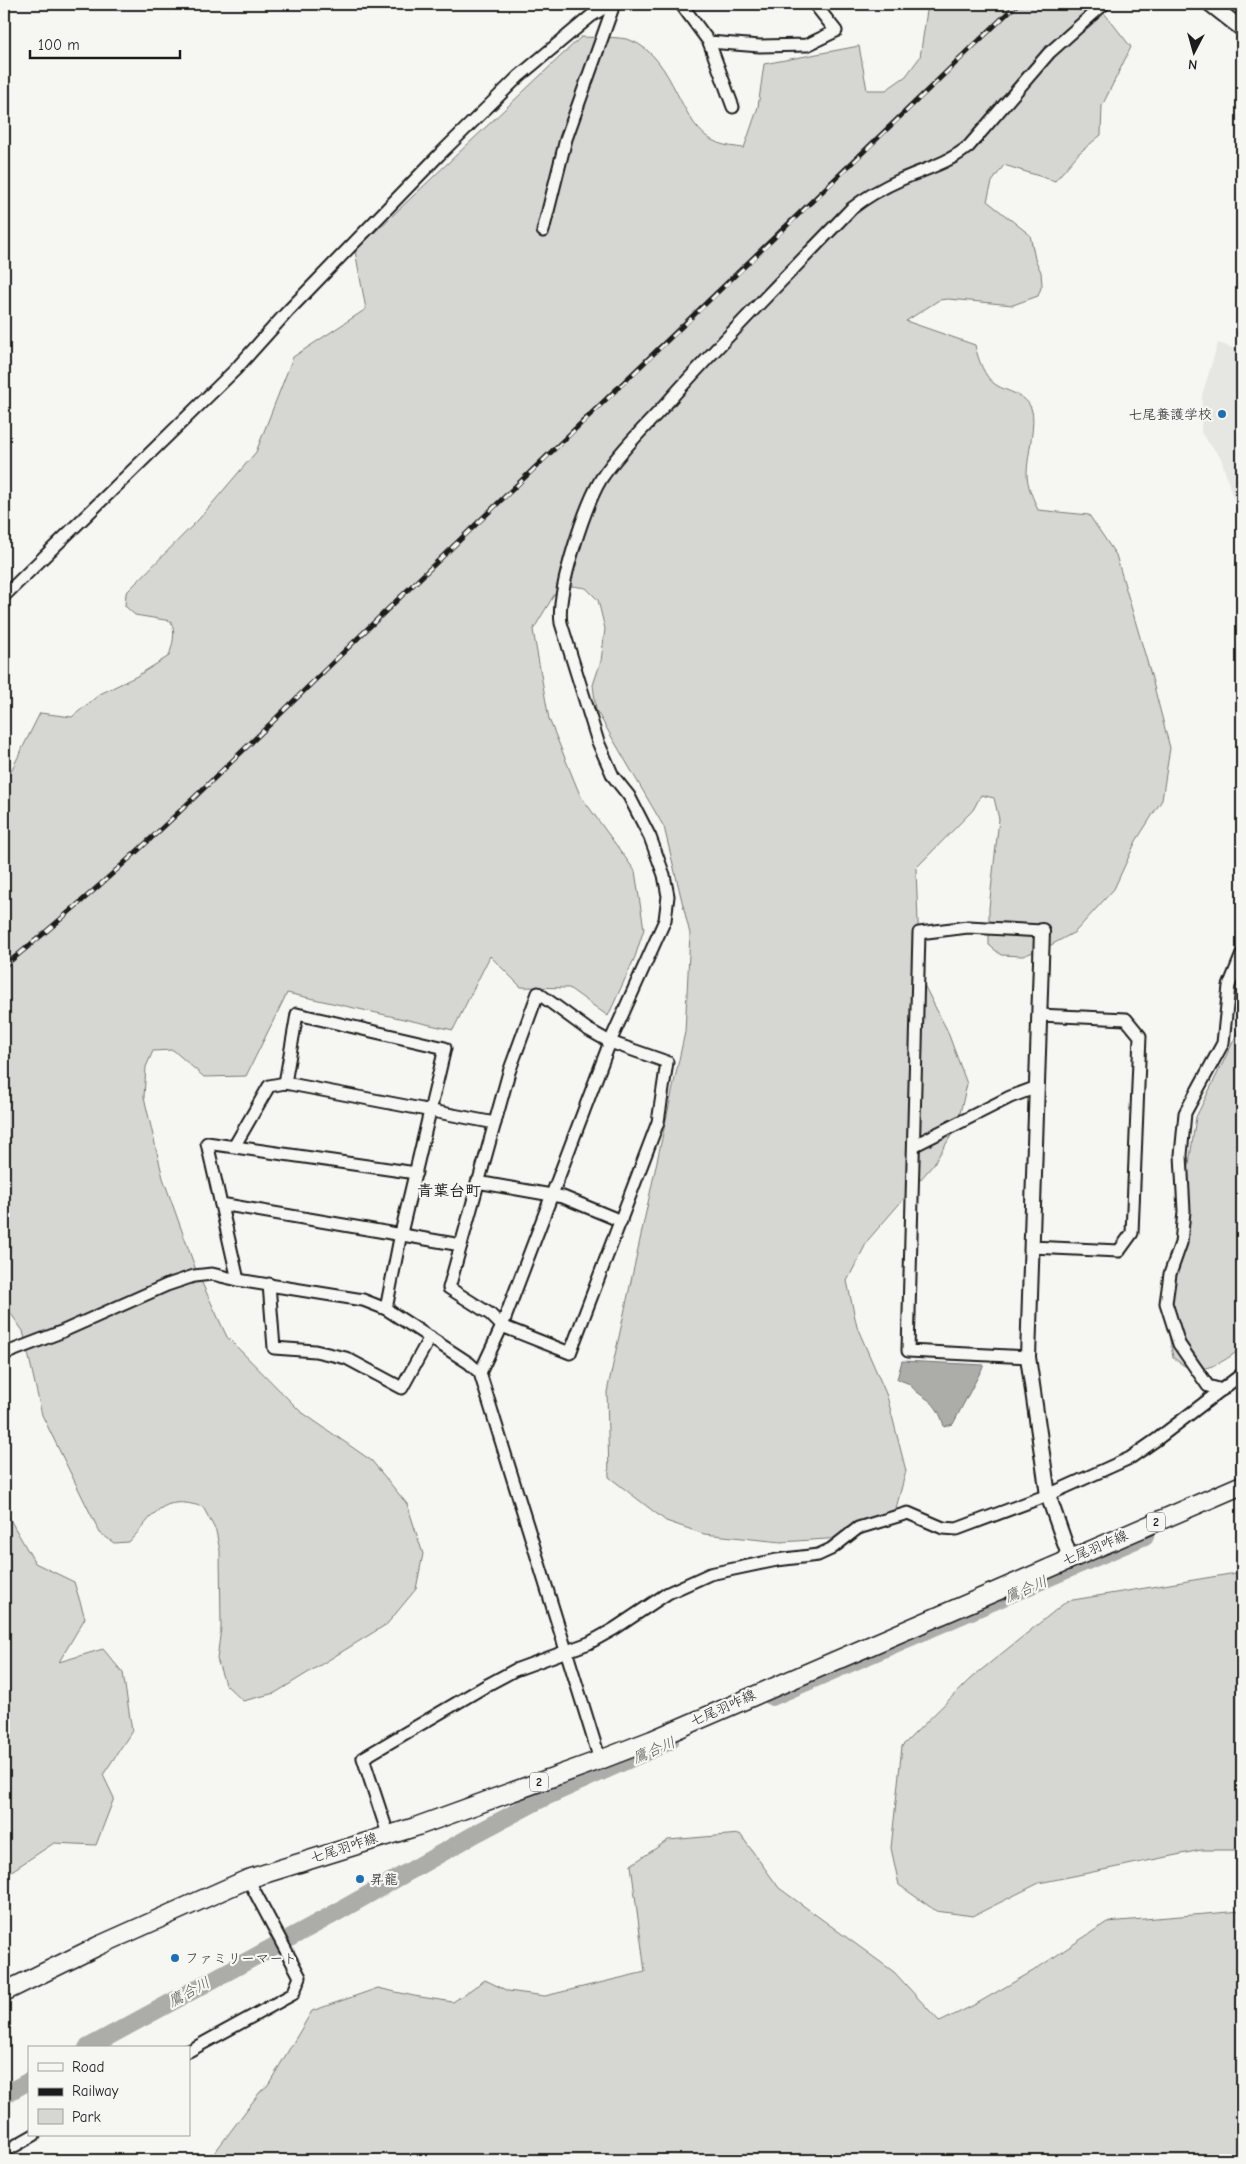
<svg xmlns="http://www.w3.org/2000/svg" width="1246" height="2164" font-family="'Comic Neue','Klee One',sans-serif">
  <rect width="100%" height="100%" fill="#f6f6f2"/>
  <filter id="ink" filterUnits="userSpaceOnUse"><feTurbulence type="fractalNoise" baseFrequency=".02" numOctaves="2"/><feDisplacementMap in="SourceGraphic" scale="10" xChannelSelector="R" yChannelSelector="G"/><feConvolveMatrix kernelMatrix="1 2 1 2 8 2 1 2 1" color-interpolation-filters="sRGB"/></filter>
  <g filter="url(#ink)">
    <!-- built -->
    <path fill="#e6e6e2" d="M1218 343 1242 351V515L1232 495 1221 458 1201 433 1202 395Z"/>
    <!-- green -->
    <g fill="#d6d6d2" stroke="#797977">
      <path d="M928 4H1097L1131 47 1102 106 1101 135 1079 153 1055 181 1004 165 992 182 987 201 1030 235 1035 259 1041 272 1042 285 1038 296 1013 305 948 299 939 300 906 321 975 345C978 359 984 377 996 385 1007 392 1026 394 1031 408 1037 422 1027 456 1027 473 1027 486 1033 498 1038 510L1089 515 1116 555 1151 675 1170 748 1162 800 1136 841 1114 889 1075 932 1051 945 1023 956 1001 955 989 945V908L999 819 994 798 981 795 973 810 916 868 920 977 947 1030 967 1084 957 1126 933 1165 868 1240 847 1281 857 1327 887 1396 906 1471 895 1512 886 1522 857 1537 781 1542 704 1534 666 1521 609 1477 607 1392 685 1032 690 934 664 827 596 710 593 685 601 661 605 629 598 600 586 588 572 586 554 595 533 630 549 719 580 795 635 871 644 929 635 957 608 1016 569 988 521 987 490 956 453 1030 287 993 246 1076 204 1077 173 1050 153 1051 146 1067 144 1097 163 1178 196 1270 227 1337 300 1411 372 1461 407 1504 423 1554 416 1589 387 1624 275 1693 243 1701 225 1684 217 1659 221 1628 220 1551 216 1531 203 1507C160 1493 155 1515 129 1542L114 1543 100 1533 42 1415 23 1331 9 1311 4 1310V785L40 713 72 717 100 694 137 676 169 656C173 643 176 633 171 621L135 615 125 606 126 593 199 519 256 452 293 357 366 309 355 251 581 37C595 38 618 36 630 40 677 58 678 128 718 143 725 146 736 147 744 148L758 107 764 64 859 46 867 90H886L906 76 920 57Z"/>
      <path d="M1242 1016V1348C1227 1359 1210 1372 1190 1368 1184 1367 1178 1361 1173 1357L1166 1319 1196 1117 1235 1038Z"/>
      <path d="M4 1509 35 1563 74 1582 85 1618 59 1662 103 1649 123 1673 132 1731 103 1775 114 1798 96 1845 54 1843 4 1876Z"/>
      <path d="M1242 1572V1850H1201L1039 1883 973 1916 936 1911 899 1885 891 1848 902 1746 970 1679 1067 1601Z"/>
      <path d="M740 1834 779 1888 894 1972 940 2022 976 2004 1033 1971 1107 1922 1242 1911V2160H209L260 2092 268 2085 312 2011 378 1988 414 1996 453 2002 485 1980 508 1991 545 1996 645 1972 631 1865 668 1840Z"/>
    </g>
    <!-- water -->
    <path fill="#acaca9" stroke="#727271" d="M902 1361 984 1365 953 1424 944 1427C942 1418 938 1409 931 1402 924 1396 914 1392 910 1384L897 1379Z"/>
    <g fill="none" stroke-linecap="round" stroke-linejoin="round">
      <!-- river -->
      <g stroke="#acaca9" stroke-width="18">
        <path d="M772 1697 1145 1536"/>
        <path d="M87 2048 332 1915 477 1833 543 1798 670 1741"/>
        <path d="M4 2095 29 2081"/>
      </g>
      <defs>
        <g id="minor">
          <path d="M681 4 709 42 733 107"/>
          <path d="M709 42 760 46 807 45 836 31 817 7V4"/>
          <path d="M543 231 566 139 612 10V4"/>
          <path d="M4 596 235 370 288 311 439 155 518 77 591 16 610 4"/>
          <path d="M538 993 587 1029 610 1042 667 1062 658 1122 570 1353 502 1326 490 1314 449 1288 509 1072Z"/>
          <path d="M285 1083 297 1014 445 1048 401 1233 386 1309"/>
          <path d="M235 1145 269 1086 285 1083 495 1123"/>
          <path d="M915 1145 1010 1097 1037 1087"/>
          <path d="M477 1182 563 1197 621 1221"/>
          <path d="M221 1204 461 1245"/>
          <path d="M1031 1247 1119 1251 1132 1233 1140 1036 1126 1019 1039 1015"/>
          <path d="M238 1280 207 1143 416 1173"/>
          <path d="M269 1284 274 1348 315 1351 346 1358 402 1388 430 1337"/>
          <path d="M4 1354 61 1332 167 1285 194 1276 212 1274 238 1280 363 1300 386 1309 469 1363 480 1373 600 1760"/>
          <path d="M1028 1357 908 1351 919 933 968 927 1042 931"/>
          <path d="M480 1373 502 1326 610 1042 665 920 668 896 664 875 650 837 629 796 613 776 598 742 561 623C556 592 585 506 601 479 619 452 644 428 666 404 725 337 789 274 851 209 866 197 884 187 902 179 925 169 949 163 969 146L1049 53 1104 4"/>
          <path d="M1222 1390 1208 1386 1179 1344 1166 1303 1170 1274 1181 1243 1184 1211 1181 1155 1185 1113 1223 1043 1229 986 1242 954"/>
          <path d="M388 1834 363 1758 489 1684 515 1670 589 1643 614 1629 668 1593 710 1574 777 1560 818 1555 831 1549 858 1528 908 1513 943 1528 957 1529 1048 1495 1130 1458 1156 1440 1242 1374"/>
          <path d="M189 2051 293 1994 300 1977 248 1879"/>
          <path d="M4 2152 34 2135"/>
        </g>
        <g id="tertiary">
          <path d="M1210 4 1242 29"/>
          <path d="M1042 931 1028 1357 1048 1495 1070 1558"/>
        </g>
        <path id="primary" d="M4 1992 98 1946 248 1879 415 1827 600 1760 652 1740 1242 1485"/>
      </defs>
      <!-- minor casing -->
      <use href="#minor" stroke="#1c1c1c" stroke-width="15"/>
      <!-- tertiary casing -->
      <use href="#tertiary" stroke="#1c1c1c" stroke-width="18"/>
      <!-- primary casing -->
      <use href="#primary" stroke="#1c1c1c" stroke-width="21"/>
      <!-- minor -->
      <use href="#minor" stroke="#f6f6f2" stroke-width="11"/>
      <!-- tertiary -->
      <use href="#tertiary" stroke="#f6f6f2" stroke-width="14"/>
      <!-- primary -->
      <use href="#primary" stroke="#f6f6f2" stroke-width="18"/>
      <defs>
        <path id="rail" d="M4 966C141 857 263 729 389 608 599 407 809 206 1017 4"/>
      </defs>
      <!-- rail casing -->
      <use href="#rail" stroke="#1c1c1c" stroke-width="5"/>
      <!-- rail -->
      <use href="#rail" stroke="#f6f6f2" stroke-width="3" stroke-dasharray="9" stroke-linecap="butt"/>
    </g>
  </g>
  <!-- markers -->
  <g fill="#1f6fb2" stroke="#f6f6f2" stroke-width="2">
    <circle cx="1222" cy="414" r="5"/>
    <circle cx="360" cy="1879" r="5"/>
    <circle cx="175" cy="1958" r="5"/>
  </g>
  <g text-anchor="middle" dominant-baseline="central" stroke-width="4.5" stroke-linejoin="round" paint-order="stroke">
    <!-- shield labels -->
    <g fill="#f6f6f2" stroke="#5d5d5c" stroke-width="1">
      <rect x="1147" y="1512.5" width="18" height="19" rx="4"/>
      <rect x="530" y="1772.5" width="18" height="19" rx="4"/>
    </g>
    <g font-size="12" font-weight="bold" fill="#1c1c1c">
      <text x="1156" y="1522">2</text>
      <text x="539" y="1782">2</text>
    </g>
    <!-- poi labels -->
    <g font-size="14" fill="#1c1c1c" stroke="#f6f6f2" text-anchor="start">
      <text x="1212" y="414" text-anchor="end">七尾養護学校</text>
      <text x="370" y="1879">昇龍</text>
      <text x="185" y="1958">ファミリーマート</text>
    </g>
    <!-- street labels -->
    <g font-size="14" fill="#1c1c1c" stroke="#f6f6f2">
      <text transform="translate(1095 1548) rotate(-23)">七尾羽咋線</text>
      <text transform="translate(723 1708) rotate(-24)">七尾羽咋線</text>
      <text transform="translate(344 1848) rotate(-18)">七尾羽咋線</text>
    </g>
    <!-- water labels -->
    <g font-size="15" font-style="italic" fill="#565654" stroke="#f6f6f2">
      <text transform="translate(1026 1589) rotate(-23)">鷹合川</text>
      <text transform="translate(654 1750) rotate(-23)">鷹合川</text>
      <text transform="translate(189 1992) rotate(-29)">鷹合川</text>
    </g>
    <!-- quarter labels -->
    <g font-size="16" font-weight="bold" fill="#1c1c1c" stroke="#f6f6f2">
      <text x="449" y="1191">青葉台町</text>
    </g>
  </g>
  <!-- margin -->
  <rect width="1246" height="2164" fill="none" stroke="#f6f6f2" stroke-width="20"/>
  <rect x="10" y="10" width="1226" height="2144" fill="none" stroke="#1c1c1c" stroke-width="2" filter="url(#ink)"/>
  <!-- legend -->
  <rect x="28" y="2046" width="162" height="90" fill="#f6f6f2" stroke="#9f9f9c"/>
  <rect x="38" y="2063" width="25" height="8" fill="#f6f6f2" stroke="#9f9f9c"/>
  <text x="72" y="2072" font-size="15" fill="#1c1c1c">Road</text>
  <rect x="38" y="2088" width="25" height="8" fill="#1c1c1c" stroke="#9f9f9c"/>
  <text x="72" y="2096" font-size="15" fill="#1c1c1c">Railway</text>
  <rect x="38" y="2109" width="25" height="15" fill="#d6d6d2" stroke="#9f9f9c"/>
  <text x="72" y="2122" font-size="15" fill="#1c1c1c">Park</text>
  <!-- north arrow -->
  <g transform="translate(1194 52) rotate(186)" stroke="#f6f6f2" stroke-width="4" paint-order="stroke">
  <path d="M0-4L9 19L0 12L-9 19Z" fill="#1c1c1c"/>
  <text y="-8" font-size="14" font-weight="bold" text-anchor="middle" fill="#1c1c1c">N</text>
  </g>
  <!-- scale -->
  <path d="M30 50v8h150v-8" fill="none" stroke="#1c1c1c" stroke-width="2.5"/>
  <text x="38" y="50" font-size="15" fill="#1c1c1c" stroke="#f6f6f2" stroke-width="4" paint-order="stroke">100 m</text>
</svg>
